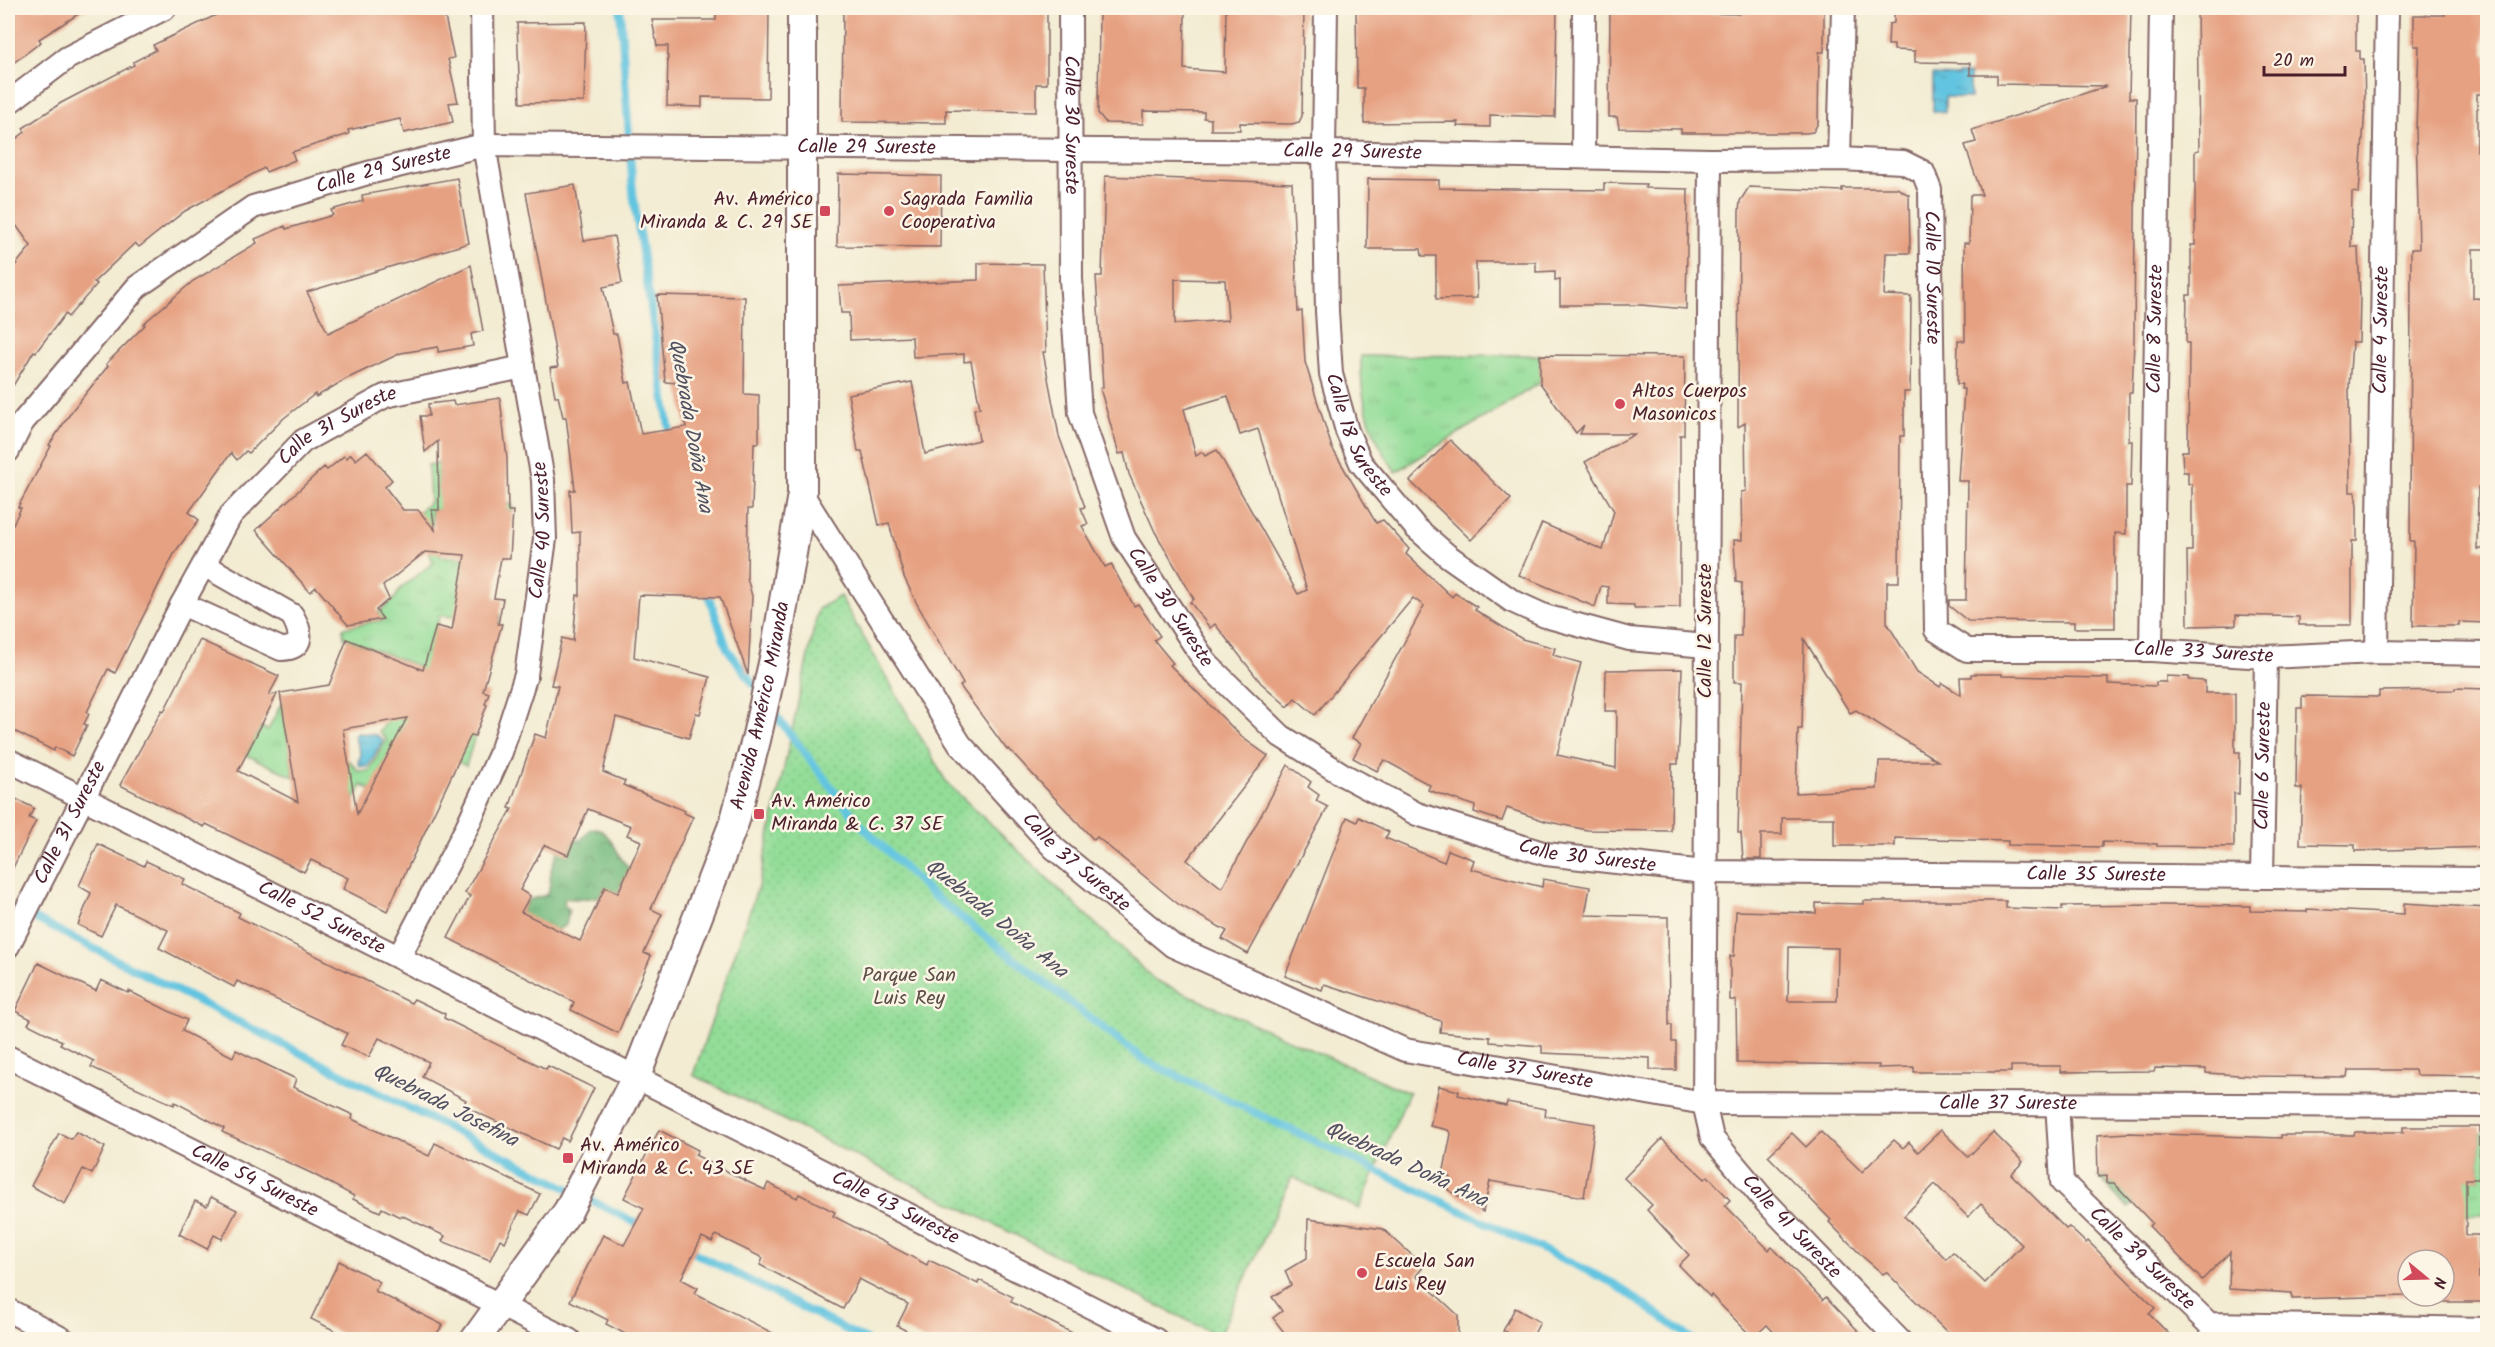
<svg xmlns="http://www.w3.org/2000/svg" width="2495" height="1347" font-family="Kalam,sans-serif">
  <defs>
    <pattern id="grass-tufts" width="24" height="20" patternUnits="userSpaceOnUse" patternTransform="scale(1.5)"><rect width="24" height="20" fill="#93dd98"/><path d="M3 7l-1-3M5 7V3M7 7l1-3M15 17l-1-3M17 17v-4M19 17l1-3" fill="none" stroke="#80bd83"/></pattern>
    <pattern id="forest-crowns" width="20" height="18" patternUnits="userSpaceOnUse" patternTransform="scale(1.5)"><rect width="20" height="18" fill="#76bc80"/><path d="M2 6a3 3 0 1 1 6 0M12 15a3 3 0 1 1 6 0" fill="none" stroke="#639869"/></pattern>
    <pattern id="park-dots" width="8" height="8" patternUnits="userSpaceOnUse" patternTransform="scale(1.5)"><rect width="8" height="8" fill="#93dd98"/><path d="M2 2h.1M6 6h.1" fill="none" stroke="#80bd83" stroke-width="1.8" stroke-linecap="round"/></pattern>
    <pattern id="water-ripples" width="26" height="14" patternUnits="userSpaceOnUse" patternTransform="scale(1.5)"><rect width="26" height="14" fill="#62c4e0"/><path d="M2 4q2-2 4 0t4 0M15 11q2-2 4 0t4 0" fill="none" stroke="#57a8c0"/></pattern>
  </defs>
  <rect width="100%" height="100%" fill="#fcf5e5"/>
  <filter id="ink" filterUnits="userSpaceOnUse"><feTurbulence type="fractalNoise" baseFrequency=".0167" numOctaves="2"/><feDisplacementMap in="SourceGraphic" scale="12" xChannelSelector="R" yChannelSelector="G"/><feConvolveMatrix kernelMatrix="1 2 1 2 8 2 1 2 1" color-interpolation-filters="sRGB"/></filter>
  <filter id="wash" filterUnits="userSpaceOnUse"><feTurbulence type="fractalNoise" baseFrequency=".008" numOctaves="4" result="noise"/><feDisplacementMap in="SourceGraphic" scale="24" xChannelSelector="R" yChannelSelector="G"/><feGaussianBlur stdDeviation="1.35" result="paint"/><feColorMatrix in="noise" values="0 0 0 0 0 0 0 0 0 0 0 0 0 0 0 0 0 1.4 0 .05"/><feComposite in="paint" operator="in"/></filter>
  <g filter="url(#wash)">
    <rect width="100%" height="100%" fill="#f3ecd3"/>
    <!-- grass -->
    <g fill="url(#grass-tufts)" stroke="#6e7e62" stroke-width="1.5">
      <path d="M1540 355V383L1396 472C1370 436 1359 399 1361 356Z"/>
      <path d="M470 459 471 472H438L441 505 512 504 513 511 431 510 433 539 441 541 440 556 496 560 462 575 500 614 499 624 440 615 412 713 475 736 466 766 451 758 371 790 362 785 351 806 344 763 350 761 358 771H369L386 739 379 731 400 707 405 706 418 666 344 638 343 628 383 620 378 613 395 598 401 588 434 562 429 554 433 547 411 518 430 502 428 465Z"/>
      <path d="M282 702 294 777 246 755 260 727 268 730Z"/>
      <path d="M2480 1133 2487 1134 2486 1215H2434L2451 1178 2479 1179Z"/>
    </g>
    <!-- forest -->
    <g fill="url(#forest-crowns)" stroke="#606e56" stroke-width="1.5">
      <path d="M597 828C615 837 615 855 629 868L621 887 624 896 605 887 601 896C588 899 576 900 565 898L564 904 569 910 566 925 557 930 517 923 528 900 546 895 549 891 551 870 558 851 575 839 581 840 591 829Z"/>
      <path d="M2098 1177H2107L2108 1183H2125L2134 1204 2128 1208Z"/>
    </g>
    <!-- park -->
    <path fill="url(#park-dots)" stroke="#6e7e62" stroke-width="1.5" d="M840 596 947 783 1155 980 1409 1093 1359 1209 1292 1177 1219 1336 693 1075 759 884 818 609Z"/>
    <!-- water -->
    <g fill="url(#water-ripples)" stroke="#567286" stroke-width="1.5">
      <path d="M1958 74H1970V98L1945 97V112L1933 111V75L1958 76Z"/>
      <path d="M358 733 376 735 383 740 368 767 360 766 358 762 361 755 354 736Z"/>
    </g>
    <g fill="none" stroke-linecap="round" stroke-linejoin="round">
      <!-- stream -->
      <g stroke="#62c4e0" stroke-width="8">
        <path d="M620 8 633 193 671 439"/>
        <path d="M706 588 727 648 760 693"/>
        <path d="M771 709 859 823 931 894 1144 1060 1613 1283 1694 1340"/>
        <path d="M8 905 644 1227"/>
        <path d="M685 1248 866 1340"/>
      </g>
    </g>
    <g id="blocks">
      <!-- building -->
      <g fill="#e6a182" fill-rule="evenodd">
        <path d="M8 8H88L39 39 41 42 8 67Z"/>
        <path d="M231 8H443L454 58 448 59 458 102 449 103 453 122 404 133 400 119 348 130 349 134 292 152 295 160 266 172 264 168 185 211 139 247 135 243 94 282 97 284 68 317 65 314 36 352 34 351 8 394V274L31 246 8 214V145L25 132 23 128 61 103 134 65 133 62 156 50 153 45Z"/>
        <path d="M716 8H769L768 98 702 97V107L667 106 668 46H657L652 20H716Z"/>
        <path d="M843 8H1047V84H1036V112L946 110V123L842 122Z"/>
        <path d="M1099 8H1185L1184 69 1225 72 1226 8H1304L1302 116 1299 122 1292 124 1240 123V130H1211V119L1204 118V112L1143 111V124L1106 123 1098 113Z"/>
        <path d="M1356 8 1489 11V8H1557L1555 117 1490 115V127L1457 126 1458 122 1364 123V88H1357Z"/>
        <path d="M1613 8H1694V13L1739 14V8H1824V52H1819L1818 123 1813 132 1806 133H1681V129L1619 128 1617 117H1609L1610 10Z"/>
        <path d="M1894 8H2131L2129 98H2136L2134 341 2132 393H2129V441H2132L2131 486H2126V534L2115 533V628H2074V622L1968 621 1949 606V600H1966L1968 481H1958L1964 389H1961L1962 384H1957L1958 340 1965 341 1964 243H1969L1970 195H1982L1965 145 1976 142 1972 130 2107 86 1997 84V75H1970V63L1915 62V51L1894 50V45H1888L1889 24 1894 23Z"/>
        <path d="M2197 8H2356V51H2360V59H2364L2365 108 2359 193 2352 192 2351 247H2358L2360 298 2359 342H2352L2349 387 2350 492H2355L2357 506V541H2352V625H2299V617L2236 615V625L2188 626 2187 551H2192V484H2188V472H2183L2182 451H2188L2189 343H2186L2187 295H2191V245H2195V151L2199 150Z"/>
        <path d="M2444 8H2484V55H2487V94H2477V151H2487V249H2473V298L2487 299 2486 488 2478 487 2477 549H2487V623L2459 622V626H2413L2414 541H2410L2411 249H2419L2416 128 2419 46H2414V15H2445Z"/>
        <path d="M586 22 584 102 520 103 517 23Z"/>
        <path d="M838 174 941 176 940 247 837 246Z"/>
        <path d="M1105 176 1292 183 1298 312 1302 311 1305 362 1332 448 1376 523 1383 520 1409 549 1406 554 1452 597 1455 593 1477 607 1475 610 1522 639 1555 648 1553 655 1581 663 1557 755 1616 768 1617 711H1605L1606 670 1682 669 1678 764H1672L1671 831 1587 830 1545 821 1507 808 1502 821 1474 812 1475 806 1428 790 1430 785 1384 760 1377 771 1353 758 1361 743 1352 738 1424 606 1413 598 1315 715 1295 698 1288 707 1261 683 1215 624 1210 628 1190 602 1194 599 1155 532 1129 474 1124 453 1119 454 1100 388 1103 387 1096 276H1102ZM1175 279 1225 280 1228 320 1175 324ZM1228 396 1240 435 1258 429 1307 590 1298 594 1217 450 1205 456 1202 452 1196 456 1184 409Z"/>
        <path d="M457 178 469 243 307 292 328 333 471 265 483 331 471 334 473 346 438 352V347L401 353 346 379 316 397 315 394 284 418 249 453 246 451 237 460 231 453 189 512 199 520 175 552 115 673 108 669 87 712 89 714 84 724 87 725 72 756 55 747 54 751 8 728V534L21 508 18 507 51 446 49 445 74 408 108 366 106 364 145 325 143 324 193 281 257 243 255 239 285 226 286 229 333 215 331 210 363 201 362 195Z"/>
        <path d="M1368 179 1439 180V188L1604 190V183L1646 184 1645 188 1688 189 1686 309 1641 305H1560V279L1555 280V271L1536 272V262H1476L1477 298 1436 299V256H1422L1421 249H1367Z"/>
        <path d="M575 185 584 241 614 236 622 283 603 287 613 334H617L626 383 630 382 641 434 686 427 678 383 665 382 657 295 745 297 744 394 759 395V443H754L752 509H748L747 578 752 596 748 675 720 597 639 595 634 657 710 677 700 714 696 713 689 738 616 717 603 772 625 781 623 785 685 811 684 813 693 817 651 909 662 914 644 953 651 956 618 1033 571 1010 574 1002 448 938 470 896 465 893 512 809 509 808 535 734 546 738 558 686 551 685 562 638 573 641 577 595 580 596V532L572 533 570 490H575L566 417H563L558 396H555L550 368 558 367 526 193ZM588 809 631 826 627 835 641 841 618 893 605 887 580 941 521 912 530 896 520 890 543 847 545 845 568 855Z"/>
        <path d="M1749 187 1842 191V188H1897L1909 195 1910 253H1886L1884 295 1911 296 1910 392H1904V436H1900L1899 582H1887V623L1917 672 1940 687 1942 683 1961 695 1960 677H1971V674H2002V676L2108 678V684L2156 686V682H2166V676L2189 677V680L2205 681V693H2235V752H2240L2239 794 2234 793V847L2157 846V844L2102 842V847L2008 845V841L1895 838V846H1834V818H1782V834H1761V859H1743L1741 833H1738L1742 682H1734V636H1741L1742 583 1736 582 1734 540H1742L1741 492 1746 491 1745 423 1738 427 1739 212 1740 201ZM1804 639 1850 713 1856 710 1938 761H1879L1877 789 1796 793 1798 729H1802Z"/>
        <path d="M978 263 1043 264 1046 352H1043L1059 436 1085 507 1081 508 1088 524 1082 526 1105 567 1111 564 1134 606 1138 604 1160 636 1154 640 1173 663 1170 665 1243 738 1268 756 1187 860 1222 888 1288 765 1311 782 1308 787 1319 795 1316 801 1328 807 1248 954 1222 939 1227 931 1178 904 1097 837 1094 840 1009 749 1007 750 960 686 963 684 916 602 904 577 889 523 879 525 862 451H858L848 394 912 382 925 454 979 440 974 409 980 408 971 361 964 362V354L913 357 912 337 850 340 849 313H841L839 286 978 280Z"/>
        <path d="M1540 355 1685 356 1684 435H1680V607L1634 608V605L1608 604V587L1601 586 1595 607 1519 575 1542 523 1603 550 1614 511 1585 462 1635 434H1580L1584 425 1576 433 1540 383Z"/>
        <path d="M500 398 507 459 508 511H513L510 558H501L494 598 503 599 498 624H502L483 691 489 693 485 704 487 705 475 736 471 735 387 911 343 889 348 878 311 860 304 872 206 824 204 827 120 785 162 710 164 711 200 640 279 676 269 695 277 694 238 771 298 802 280 693 329 685 347 639 423 670 436 626 452 630 465 555 425 552 383 586 389 599 376 610 383 619 348 625 316 587 310 592 256 530 324 467 327 470 344 456 347 458 351 454 356 460 367 451 392 480 385 487 403 510H418L435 530 432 510H439L438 441 425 452 420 416H429L428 404 453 401 454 405ZM407 718 357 814 343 729Z"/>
        <path d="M1450 440 1511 499 1471 540 1410 481Z"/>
        <path d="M2455 688 2487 689V847L2355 851V845L2300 844 2302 788H2296L2297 708H2302V696L2379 697V691L2455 690Z"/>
        <path d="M8 795 34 808 29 818 36 821 8 878Z"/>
        <path d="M1347 817 1357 822 1359 817 1389 832 1385 838 1444 862 1448 850 1474 860 1471 869 1542 887 1543 879 1590 887 1585 915 1668 917 1669 1025H1672V1042H1676V1070H1650V1058L1542 1053V1046L1490 1042V1037L1440 1032 1441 1021 1324 984 1322 990 1285 976Z"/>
        <path d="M98 844 144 866 146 861 185 879 182 884 240 913 238 917 411 1003 414 999 445 1014 444 1018 546 1069 548 1066 594 1088 568 1141 562 1138 556 1149 463 1106 466 1100 422 1077 429 1062 379 1038 369 1057 341 1045 347 1033 237 981 234 987 159 948 168 930 116 905 101 936 78 925 91 893 79 886Z"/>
        <path d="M1864 901H2006V908L2062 910V906L2159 905 2250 906V911L2307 912V909L2404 914V903L2487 908V1076L2416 1075 2415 1070H2348L2347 1077 2256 1076 2206 1073V1069L2155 1068 2154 1071 2061 1072V1066H2011V1072H1914V1067L1878 1068 1879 1065 1737 1063 1736 1000H1730V956H1734L1736 911 1816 913V903L1864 904ZM1789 947 1838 948 1837 1001H1788Z"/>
        <path d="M38 963 96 991 101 980 128 993 129 991 187 1020 182 1031 233 1057 236 1050 296 1079 293 1087 353 1115 352 1119 429 1156 435 1143 540 1194 529 1215 520 1211 505 1242 500 1239 490 1260 442 1241 445 1236 401 1215 400 1217 382 1208 380 1212 353 1199 354 1196 311 1173 222 1132 224 1128 175 1102 174 1105 91 1067 94 1061 60 1044 62 1041 28 1024 31 1019 15 1011Z"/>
        <path d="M1439 1086 1459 1091 1458 1095 1506 1106 1507 1102 1546 1109 1545 1116 1595 1124 1584 1197 1490 1181 1483 1212 1448 1190 1450 1177 1443 1175 1451 1134 1448 1130 1430 1126Z"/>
        <path d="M2403 1127H2480L2479 1179H2466V1235H2479V1278H2485V1302H2439V1296H2419H2444V1260H2408V1296L2292 1299V1293L2229 1289 2230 1252 2202 1280 2149 1226 2152 1223 2114 1183H2107V1176L2098 1177 2097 1135 2128 1133 2281 1138V1135H2354L2355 1132H2403Z"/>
        <path d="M659 1130 698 1150 695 1155 750 1183 765 1190 768 1183 797 1198 799 1194 835 1212 833 1216 927 1265 929 1260 978 1284 979 1280 1013 1297 1011 1302 1086 1340H925L897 1326 908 1304 859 1279 843 1309 760 1265 763 1258 716 1235 712 1242 702 1237 681 1279 698 1288 695 1293 786 1340H637L606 1324 608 1320 570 1301 603 1235 624 1245 644 1208 624 1198Z"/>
        <path d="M1941 1130 1968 1157 1993 1132 2023 1162 2011 1174 2066 1229 2069 1227 2086 1243 2088 1241 2155 1308 2149 1314 2175 1340H1955L1886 1272 1883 1274 1862 1256 1829 1222 1831 1220 1768 1156 1792 1133 1806 1147 1821 1132 1862 1172 1894 1140 1903 1148 1909 1142 1918 1152ZM1935 1184 1968 1217 1981 1204 2022 1245 1985 1283 1953 1252 1946 1259 1904 1216Z"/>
        <path d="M76 1132 105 1147 92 1174 83 1169 65 1204 31 1186 59 1133 71 1139Z"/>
        <path d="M1662 1139 1705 1179 1708 1176 1730 1200 1725 1205 1769 1250 1772 1247 1823 1300 1826 1297 1867 1340H1781L1767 1325 1753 1338 1711 1295 1710 1297 1679 1265 1689 1255 1647 1210 1652 1205 1624 1178Z"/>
        <path d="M211 1197 237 1210 222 1239 214 1235 207 1249 179 1234 195 1201 207 1206Z"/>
        <path d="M1308 1219 1383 1229 1424 1266 1416 1276 1458 1315V1340H1290L1273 1318 1282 1311 1272 1297 1291 1285 1285 1271 1307 1258Z"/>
        <path d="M339 1261 380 1282 375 1291 443 1325 432 1340H354L311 1319Z"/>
        <path d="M1515 1308 1540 1322 1531 1340H1503L1507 1332 1503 1331Z"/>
      </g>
    </g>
  </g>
  <g filter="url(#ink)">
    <use href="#blocks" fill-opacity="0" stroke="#856766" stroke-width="1.5"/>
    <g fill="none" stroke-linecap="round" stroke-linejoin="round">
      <defs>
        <g id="minor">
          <path id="s1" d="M1070 8 1071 279 1080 413 1124 538 1207 664 1281 736 1345 776 1417 814 1546 854 1704 872 2488 879"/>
          <path id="s2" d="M1326 8 1324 152 1327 311 1331 374 1347 431 1361 463 1416 528 1448 556 1512 601 1545 616 1629 639 1706 646"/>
          <path d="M8 103 67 58 165 8"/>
          <path d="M1583 156 1584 8"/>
          <path d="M1839 159 1843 8"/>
          <path id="s3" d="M1710 160 1704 1103 1712 1138 1765 1201 1899 1340"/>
          <path id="s4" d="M8 451 22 423 137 287 253 207 368 173 484 145 1324 152 1710 160 1839 159 1903 162 1923 172 1930 190 1936 630 1967 650H2151L2266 657 2377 652 2488 654"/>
          <path id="s5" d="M802 494 960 744 1054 848 1173 946 1405 1050 1704 1103 2488 1106"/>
          <path d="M182 604 281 649C306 649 301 631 292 615L204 565"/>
          <path id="s6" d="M2151 650 2161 8"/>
          <path id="s7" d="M2377 652 2387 8"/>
          <path id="s8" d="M8 760 1156 1340"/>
          <path id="s9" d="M2262 876 2266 657"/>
          <path id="s10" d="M8 946 182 604 231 515 303 441 385 396 523 367"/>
          <path id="s11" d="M399 957 465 831 501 752 526 675 545 539 543 480 484 145 482 8"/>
          <path id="s12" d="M8 1057 569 1340"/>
          <path id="s13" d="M2057 1103 2062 1182 2209 1324 2488 1329"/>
          <path d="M8 1310 64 1340"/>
        </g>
        <g id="tertiary">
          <path id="s14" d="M475 1340 568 1211 635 1079 735 820 756 740 775 654 802 494V8"/>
        </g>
      </defs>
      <!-- minor casing -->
      <use href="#minor" stroke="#856766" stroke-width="26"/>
      <!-- tertiary casing -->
      <use href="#tertiary" stroke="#856766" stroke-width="32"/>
      <!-- minor -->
      <use href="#minor" stroke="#fff" stroke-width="22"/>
      <!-- tertiary -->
      <use href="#tertiary" stroke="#fff" stroke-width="28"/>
    </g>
  </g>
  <!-- markers -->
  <g fill="#d1495b" stroke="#fcf5e5" stroke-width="2">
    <rect x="819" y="205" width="12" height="12" rx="3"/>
    <circle cx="889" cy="211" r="6"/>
    <circle cx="1620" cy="404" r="6"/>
    <rect x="753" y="808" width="12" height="12" rx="3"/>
    <rect x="562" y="1152" width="12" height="12" rx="3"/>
    <circle cx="1362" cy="1273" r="6"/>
  </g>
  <g text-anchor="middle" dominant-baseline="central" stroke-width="5" stroke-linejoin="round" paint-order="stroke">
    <!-- street labels -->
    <g font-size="20" fill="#4a1f2b" stroke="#fcf5e5">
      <text stroke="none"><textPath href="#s1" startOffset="117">Calle 30 Sureste</textPath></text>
      <text stroke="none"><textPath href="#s4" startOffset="972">Calle 29 Sureste</textPath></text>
      <text stroke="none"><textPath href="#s4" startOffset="1458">Calle 29 Sureste</textPath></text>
      <text stroke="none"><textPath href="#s4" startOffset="486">Calle 29 Sureste</textPath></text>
      <text stroke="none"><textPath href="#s4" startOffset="2138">Calle 10 Sureste</textPath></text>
      <text stroke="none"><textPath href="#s6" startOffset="321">Calle 8 Sureste</textPath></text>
      <text stroke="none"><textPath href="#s7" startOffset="322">Calle 4 Sureste</textPath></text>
      <text stroke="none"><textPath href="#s10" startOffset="626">Calle 31 Sureste</textPath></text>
      <text stroke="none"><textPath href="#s2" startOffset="434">Calle 18 Sureste</textPath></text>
      <text stroke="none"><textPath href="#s11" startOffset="456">Calle 40 Sureste</textPath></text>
      <text stroke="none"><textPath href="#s1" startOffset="621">Calle 30 Sureste</textPath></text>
      <text transform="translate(1706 631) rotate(-90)">Calle 12 Sureste</text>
      <text stroke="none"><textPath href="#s4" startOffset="2764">Calle 33 Sureste</textPath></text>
      <text stroke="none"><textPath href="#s14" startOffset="702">Avenida Américo Miranda</textPath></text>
      <text stroke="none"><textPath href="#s9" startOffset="110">Calle 6 Sureste</textPath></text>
      <text stroke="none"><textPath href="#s10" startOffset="138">Calle 31 Sureste</textPath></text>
      <text stroke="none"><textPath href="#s1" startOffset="1125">Calle 30 Sureste</textPath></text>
      <text stroke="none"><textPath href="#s5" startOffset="462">Calle 37 Sureste</textPath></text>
      <text stroke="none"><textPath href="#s1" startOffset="1635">Calle 35 Sureste</textPath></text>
      <text stroke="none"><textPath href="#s8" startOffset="351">Calle 52 Sureste</textPath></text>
      <text stroke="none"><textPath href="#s5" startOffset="966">Calle 37 Sureste</textPath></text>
      <text stroke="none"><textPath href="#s5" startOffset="1452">Calle 37 Sureste</textPath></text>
      <text stroke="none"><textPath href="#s12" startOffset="276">Calle 54 Sureste</textPath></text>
      <text stroke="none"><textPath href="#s8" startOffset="994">Calle 43 Sureste</textPath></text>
      <text stroke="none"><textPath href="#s3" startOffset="1098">Calle 41 Sureste</textPath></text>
      <text stroke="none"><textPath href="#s13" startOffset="190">Calle 39 Sureste</textPath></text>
    </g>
    <!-- poi labels -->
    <g font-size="20" fill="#4a1f2b" stroke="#fcf5e5" text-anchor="start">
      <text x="813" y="200" text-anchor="end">Av. Américo<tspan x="813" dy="23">Miranda &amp; C. 29 SE</tspan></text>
      <text x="901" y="200">Sagrada Familia<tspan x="901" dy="23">Cooperativa</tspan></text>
      <text x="1632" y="392">Altos Cuerpos<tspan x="1632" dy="23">Masonicos</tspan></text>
      <text x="771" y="802">Av. Américo<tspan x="771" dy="23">Miranda &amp; C. 37 SE</tspan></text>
      <text x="580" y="1146">Av. Américo<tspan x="580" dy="23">Miranda &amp; C. 43 SE</tspan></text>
      <text x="1374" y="1262">Escuela San<tspan x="1374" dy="23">Luis Rey</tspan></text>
    </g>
    <!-- park labels -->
    <g font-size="20" fill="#5c4e46" stroke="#fcf5e5">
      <text x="909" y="976">Parque San<tspan x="909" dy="23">Luis Rey</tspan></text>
    </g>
    <!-- water labels -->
    <g font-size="21" font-style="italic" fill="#515161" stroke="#fcf5e5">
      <text transform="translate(690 426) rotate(80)">Quebrada Doña Ana</text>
      <text transform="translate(996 919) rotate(39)">Quebrada Doña Ana</text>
      <text transform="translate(445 1106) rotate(27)">Quebrada Josefina</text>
      <text transform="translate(1406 1165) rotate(25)">Quebrada Doña Ana</text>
    </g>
  </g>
  <!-- margin -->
  <rect width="2495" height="1347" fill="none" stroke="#fcf5e5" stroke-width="30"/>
  <!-- north arrow -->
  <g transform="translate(2426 1278) rotate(109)"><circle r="28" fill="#fcf5e5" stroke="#b59f9b" stroke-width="1.5"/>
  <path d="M0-4.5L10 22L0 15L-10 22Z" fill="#d1495b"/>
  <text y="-9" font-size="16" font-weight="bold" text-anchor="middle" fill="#4a1f2b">N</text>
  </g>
  <!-- scale -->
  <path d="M2264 66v9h81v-9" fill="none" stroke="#4a1f2b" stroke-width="3"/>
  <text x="2273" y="66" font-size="18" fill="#4a1f2b" stroke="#fcf5e5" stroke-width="4.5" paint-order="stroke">20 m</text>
</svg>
